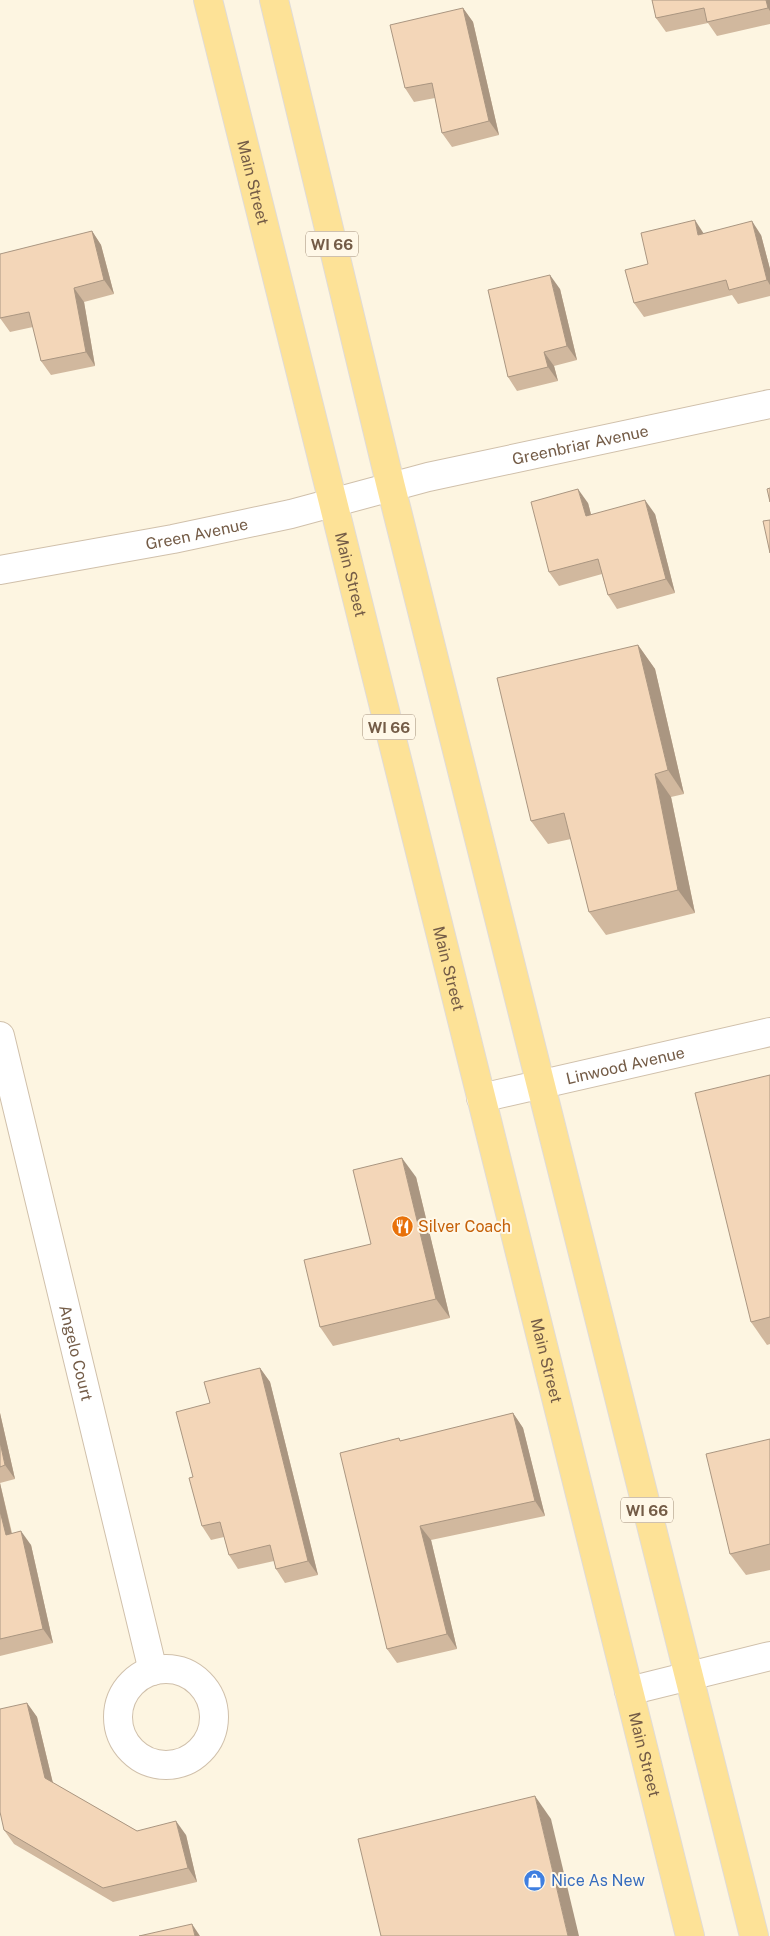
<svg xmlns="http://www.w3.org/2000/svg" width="770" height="1936" font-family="'Public Sans',sans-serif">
  <rect width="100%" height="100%" fill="#fdf5e1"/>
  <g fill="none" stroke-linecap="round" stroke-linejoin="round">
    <defs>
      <g id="minor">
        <path id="s1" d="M391 487 428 477 770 404"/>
        <path id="s2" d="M0 1036 153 1671"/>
        <path id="s3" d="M481 1098 770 1032"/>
        <circle cx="166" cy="1717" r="48"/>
        <path d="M629 1691 770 1656"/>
      </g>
      <g id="tertiary">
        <path id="s4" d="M0 570 173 539 291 514 391 487"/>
      </g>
      <g id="primary">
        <path id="s5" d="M208 0 690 1936"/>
        <path d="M274 0 391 487 754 1936"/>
      </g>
    </defs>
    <!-- minor casing -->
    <use href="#minor" stroke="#d0c0ab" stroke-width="30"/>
    <!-- tertiary casing -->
    <use href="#tertiary" stroke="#d0c0ab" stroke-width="30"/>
    <!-- primary casing -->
    <use href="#primary" stroke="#e0dbd7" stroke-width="30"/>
    <!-- minor -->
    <use href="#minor" stroke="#fff" stroke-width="28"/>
    <!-- tertiary -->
    <use href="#tertiary" stroke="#fff" stroke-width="28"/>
    <!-- primary -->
    <use href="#primary" stroke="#fde297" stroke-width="28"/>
  </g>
  <!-- wall -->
  <g fill="#d1b89e">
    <path d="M652 0H770V24L717 36 708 23 666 32 656 18Z"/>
    <path d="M463 8 473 22 499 135 452 147 442 133 435 98 414 102 405 88Z"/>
    <path d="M92 231 101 245 114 294 84 302 95 366 51 375 41 361 33 327 10 332 0 318Z"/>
    <path d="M704 233 761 235 770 269V296L738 304 732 295 644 317 634 303 648 264Z"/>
    <path d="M560 289 577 360 554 366 558 381 517 391 508 377Z"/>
    <path d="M588 503 591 514H655L675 593 617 609 608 595 602 574 559 586 549 572Z"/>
    <path d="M638 645 655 669 684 794 671 797 695 913 606 935 589 912 571 839 548 844 531 821Z"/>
    <path d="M770 1075V1344L767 1345 751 1322Z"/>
    <path d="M416 1177 450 1318 333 1346 320 1327 371 1244Z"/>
    <path d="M260 1368 270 1382 318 1575 285 1583 276 1569 274 1561 238 1569 229 1555 224 1537 211 1540 202 1526 210 1403Z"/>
    <path d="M0 1413 15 1479 0 1483 12 1533 31 1545 53 1643 0 1656Z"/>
    <path d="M513 1413 523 1428 545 1516 431 1540 457 1649 397 1663 387 1649 401 1441Z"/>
    <path d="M770 1439V1570L746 1575 730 1554Z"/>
    <path d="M27 1703 37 1717 53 1783 137 1831 186 1835 197 1882 113 1902 14 1844 4 1830Z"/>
  </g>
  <!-- shaded-wall -->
  <g fill="#aa9681">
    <path d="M766 0H770V11L768 8Z"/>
    <path d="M463 8 473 22 499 135 489 121Z"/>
    <path d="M695 220 704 234 698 235Z"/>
    <path d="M752 221 761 235 770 269V285L767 280Z"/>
    <path d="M92 231 101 245 114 294 104 280Z"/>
    <path d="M550 275 560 289 577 360 567 346Z"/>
    <path d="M74 288 84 302 95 366 86 352Z"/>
    <path d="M544 352 554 366 558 381 548 367Z"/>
    <path d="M578 489 588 503 595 530 586 516Z"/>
    <path d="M645 500 655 514 675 593 666 579Z"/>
    <path d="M638 645 655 669 684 794 668 770Z"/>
    <path d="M655 774 671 797 695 913 678 890Z"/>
    <path d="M402 1158 416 1177 450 1318 436 1299Z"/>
    <path d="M260 1368 270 1382 318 1575 308 1561Z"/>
    <path d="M0 1413 15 1479 5 1465 0 1442Z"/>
    <path d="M513 1413 523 1428 545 1516 535 1501Z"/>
    <path d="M0 1483 15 1549 6 1535 0 1511Z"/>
    <path d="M420 1526 431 1540 457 1649 447 1634Z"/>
    <path d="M21 1531 31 1545 53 1643 43 1629Z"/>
    <path d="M27 1703 37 1717 55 1792 45 1778Z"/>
    <path d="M535 1796 551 1819 579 1936H568Z"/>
    <path d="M176 1821 186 1835 197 1882 188 1868Z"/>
    <path d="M192 1924 200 1936H195Z"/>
  </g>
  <!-- building -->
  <g fill="#f3d6b8" stroke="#aa9681">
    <path d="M652 0H766L768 8 707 22 704 8 656 18Z"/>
    <path d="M463 8 489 121 442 133 432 83 405 88 390 25Z"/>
    <path d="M695 220 698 235 752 221 767 280 729 290 726 280 634 303 625 270 648 264 641 233Z"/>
    <path d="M92 231 104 280 74 288 86 352 41 361 29 312 0 318V254Z"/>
    <path d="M550 275 567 346 544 352 548 367 508 377 488 290Z"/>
    <path d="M770 488V502L767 489Z"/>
    <path d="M578 489 586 516 645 500 666 579 608 595 598 559 549 572 531 502Z"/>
    <path d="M770 520V553L763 521Z"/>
    <path d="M638 645 668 770 655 774 678 890 589 912 564 813 531 821 497 678Z"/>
    <path d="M770 1075V1317L751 1322 695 1093Z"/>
    <path d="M402 1158 436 1299 320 1327 304 1260 371 1244 353 1170Z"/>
    <path d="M260 1368 308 1561 276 1569 270 1545 229 1555 220 1522 202 1526 189 1478 193 1477 176 1412 210 1403 204 1382Z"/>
    <path d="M513 1413 535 1501 420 1526 447 1634 387 1649 340 1453 399 1438 400 1441Z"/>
    <path d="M770 1439V1544L730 1554 706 1454Z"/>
    <path d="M0 1442 5 1465 0 1467Z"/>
    <path d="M0 1511 6 1535 21 1531 43 1629 0 1639Z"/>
    <path d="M27 1703 45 1778 137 1831 176 1821 188 1868 103 1888 4 1830 0 1812V1709Z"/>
    <path d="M535 1796 568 1936H381L358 1839Z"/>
    <path d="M192 1924 195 1936H139Z"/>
  </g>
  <!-- icons -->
  <defs>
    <symbol id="restaurant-disc" viewBox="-11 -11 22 22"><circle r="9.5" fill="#e8710a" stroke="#fff8e8"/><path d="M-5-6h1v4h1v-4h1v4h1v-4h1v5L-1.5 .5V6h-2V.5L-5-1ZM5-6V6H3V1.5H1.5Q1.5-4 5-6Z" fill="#fff"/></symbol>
    <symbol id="shop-disc" viewBox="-11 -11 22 22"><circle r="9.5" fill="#3f7fe0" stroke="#fff8e8"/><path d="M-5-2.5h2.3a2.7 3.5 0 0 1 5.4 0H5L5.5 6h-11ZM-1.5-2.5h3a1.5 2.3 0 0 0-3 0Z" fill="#fff"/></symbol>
  </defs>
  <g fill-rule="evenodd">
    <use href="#restaurant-disc" x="390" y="1214" width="25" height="25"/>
    <use href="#shop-disc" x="522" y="1868" width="25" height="25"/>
  </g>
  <g text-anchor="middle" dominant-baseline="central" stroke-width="4" stroke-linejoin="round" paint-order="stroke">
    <!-- shield labels -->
    <g fill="#fff8e8" stroke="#9e8b77" stroke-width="1">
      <rect x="306" y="231.5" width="52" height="25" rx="4"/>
      <rect x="363" y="714.5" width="52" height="25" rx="4"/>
      <rect x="621" y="1497.5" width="52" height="25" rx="4"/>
    </g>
    <g font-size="15" font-weight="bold" fill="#745c47">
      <text x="332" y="244">WI 66</text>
      <text x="389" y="727">WI 66</text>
      <text x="647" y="1510">WI 66</text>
    </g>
    <!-- street labels -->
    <g font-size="16" fill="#745c47" stroke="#fff8e8">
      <text stroke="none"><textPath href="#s5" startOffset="188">Main Street</textPath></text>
      <text stroke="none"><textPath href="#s1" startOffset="194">Greenbriar Avenue</textPath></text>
      <text stroke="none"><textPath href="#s4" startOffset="200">Green Avenue</textPath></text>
      <text stroke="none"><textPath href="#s5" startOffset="592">Main Street</textPath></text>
      <text stroke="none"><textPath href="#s5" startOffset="998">Main Street</textPath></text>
      <text stroke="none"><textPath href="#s3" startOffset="148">Linwood Avenue</textPath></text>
      <text stroke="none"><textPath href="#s2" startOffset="326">Angelo Court</textPath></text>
      <text stroke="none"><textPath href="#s5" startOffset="1402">Main Street</textPath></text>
      <text stroke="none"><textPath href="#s5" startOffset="1808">Main Street</textPath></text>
    </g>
    <!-- food labels -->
    <g font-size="16" fill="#c56008" stroke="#fff8e8" text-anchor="start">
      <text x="418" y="1226">Silver Coach</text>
    </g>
    <!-- shop labels -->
    <g font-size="16" fill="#366cbe" stroke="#fff8e8" text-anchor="start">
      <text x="551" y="1880">Nice As New</text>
    </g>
  </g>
</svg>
